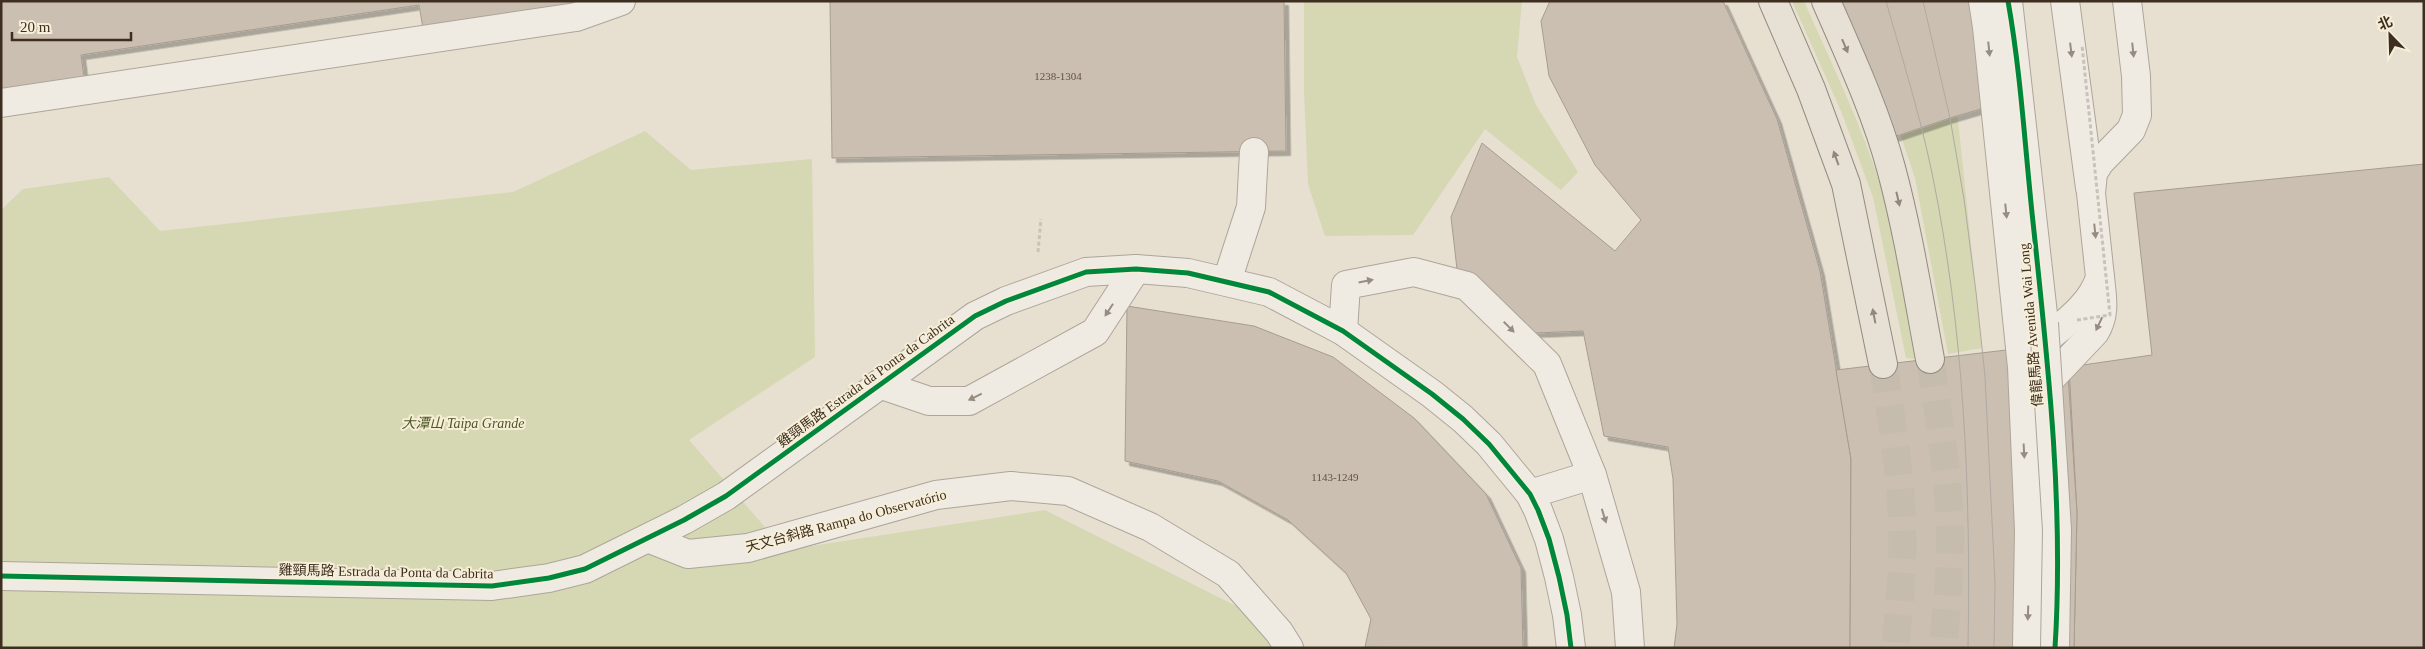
<svg xmlns="http://www.w3.org/2000/svg" width="2425" height="649" font-family="'Times New Roman','Noto Sans SC',serif">
  <defs>
    <filter id="shadow"><feDropShadow dx="4.5" dy="4.5" stdDeviation="0" flood-color="#0004"/></filter>
  </defs>
  <rect width="100%" height="100%" fill="#e7e0d1"/>
  <!-- green -->
  <g fill="#d6d7b3">
    <path d="M1304 1H1522L1517 57 1536 105 1578 172 1561 190 1485 129 1413 235 1325 236 1308 184 1304 92Z"/>
    <path d="M1792 1H1804C1832 65 1863 127 1883 194 1899 247 1906 304 1916 359L1906 358 1873 197 1841 111Z"/>
    <path d="M1949 35 1982 348 1948 354 1915 178 1876 61Z"/>
    <path d="M645 131 691 170 812 159 815 357 689 440 785 550 1045 510 1266 621 1277 648H1V210L23 189 109 177 160 231 513 192Z"/>
  </g>
  <!-- building -->
  <g fill="#cbbfb2" stroke="#a89c90" filter="url(#shadow)">
    <path d="M1 1H571L574 24 426 46 419 5 81 55 85 85 1 97Z"/>
    <path d="M830 1H1284L1286 151 832 158Z"/>
    <path d="M1550 1H1723L1777 119 1820 271 1851 459 1850 648H1674L1677 624 1673 479 1668 447 1604 436 1583 331 1534 333 1457 269 1451 217 1482 143 1615 251 1641 220 1595 165 1549 76 1541 21Z"/>
    <path d="M1829 1H1976L2005 102 1950 118 1876 143Z"/>
    <path d="M2424 164V648H2074L2077 513 2069 367 2152 355 2134 193Z"/>
    <path d="M1127 306 1254 326 1333 357 1414 418 1486 494 1521 568 1523 648 1365 647 1371 619 1346 573 1288 520 1218 481 1125 461Z"/>
    <path d="M2066 343 2077 513 2074 648H1850L1851 459 1836 370Z"/>
  </g>
  <g fill="none" stroke-linecap="round" stroke-linejoin="round">
    <!-- major-tunnel -->
    <g stroke="#c5bcae" stroke-width="28" stroke-dasharray="28 14" stroke-linecap="butt">
      <path d="M1930 359C1938 414 1948 470 1950 526 1951 567 1947 607 1943 648"/>
      <path d="M1883 364C1891 418 1901 472 1902 526 1904 567 1899 607 1895 648"/>
    </g>
    <defs>
      <g id="minor">
        <path d="M1983 1 1987 27 2022 367 2029 531 2027 648"/>
        <path d="M2008 1 2044 323"/>
        <path d="M2065 1 2090 188"/>
        <path d="M1 103 576 17 621 1"/>
        <path d="M1227 281 1251 207 1254 152"/>
        <path d="M1343 331 1346 285 1414 272 1467 286 1547 364 1592 475 1626 592 1630 648"/>
        <path d="M2031 353C2054 330 2091 309 2100 277L2091 193 2093 173 2100 162 2131 130 2137 115 2136 76 2127 1"/>
        <path d="M879 384 929 401H969L1095 332 1136 269"/>
        <path d="M2036 394 2095 332C2106 314 2102 297 2100 277"/>
        <path d="M1530 494 1592 475"/>
        <path d="M650 539 688 554 748 548 936 495 1011 486 1068 491 1150 527 1228 574 1279 632 1289 648"/>
        <path d="M1 576 492 586 549 578 585 569 684 520 726 496 975 316 1006 301 1086 272 1136 269 1188 273 1269 292 1343 331 1432 394 1463 419 1489 444 1530 494 1538 510 1549 539 1559 577 1567 615 1571 648"/>
      </g>
      <g id="major">
        <path d="M1773 1 1811 89 1846 184 1883 364"/>
        <path d="M1826 1C1849 54 1876 112 1891 168 1908 231 1918 295 1930 359"/>
      </g>
    </defs>
    <!-- minor casing -->
    <use href="#minor" stroke="#ada599" stroke-width="30"/>
    <!-- major casing -->
    <use href="#major" stroke="#928b80" stroke-width="30"/>
    <!-- path -->
    <path stroke="#c8c2b9" stroke-width="3" stroke-dasharray="4 2.5" stroke-linecap="butt" d="M1038 252 1041 219"/>
    <!-- minor -->
    <use href="#minor" stroke="#efebe3" stroke-width="28"/>
    <!-- major -->
    <use href="#major" stroke="#e6e1d4" stroke-width="28"/>
    <!-- tram -->
    <g stroke="#afaaa2" stroke-width="1">
      <path d="M1886 1C1902 58 1920 115 1932 173 1964 328 1971 490 1968 648"/>
      <path d="M1923 1 1950 118 1964 199 1976 292 1985 376 1995 583 1994 648"/>
    </g>
    <defs>
      <path id="minor-bridge" d="M2044 323 2057 530 2055 648"/>
    </defs>
    <!-- minor-bridge casing -->
    <use href="#minor-bridge" stroke="#ada599" stroke-width="30" stroke-linecap="butt"/>
    <!-- path-bridge -->
    <path stroke="#c8c2b9" stroke-width="3" stroke-dasharray="4 2.5" stroke-linecap="butt" d="M2077 320 2110 315 2082 45"/>
    <!-- minor-bridge -->
    <use href="#minor-bridge" stroke="#efebe3" stroke-width="28"/>
    <defs>
      <g id="cycleway">
        <path d="M2008 1C2021 74 2025 149 2033 222 2048 363 2064 506 2055 648"/>
        <path d="M1 576 492 586 549 578 585 569 684 520 726 496 975 316 1006 301 1086 272 1136 269 1188 273 1269 292 1343 331 1432 394 1463 419 1489 444 1530 494 1538 510 1549 539 1559 577 1567 615 1571 648"/>
      </g>
    </defs>
    <!-- cycleway casing -->
    <use href="#cycleway" stroke="#f7eed8" stroke-width="8"/>
    <!-- cycleway -->
    <use href="#cycleway" stroke="#00873e" stroke-width="5"/>
  </g>
  <!-- one-way arrows -->
  <defs><path id="oneway-solid" d="M-6-.8H1V-3.2L6.5 0L1 3.2V.8H-6Z" transform="scale(1.25)"/></defs>
  <g fill="#92887a">
    <use href="#oneway-solid" transform="translate(1845 46) rotate(67)"/>
    <use href="#oneway-solid" transform="translate(1836 158) rotate(-110)"/>
    <use href="#oneway-solid" transform="translate(1898 199) rotate(77)"/>
    <use href="#oneway-solid" transform="translate(1874 316) rotate(-101)"/>
  </g>
  <g fill="#968c82">
    <use href="#oneway-solid" transform="translate(1989 49) rotate(84)"/>
    <use href="#oneway-solid" transform="translate(2071 50) rotate(83)"/>
    <use href="#oneway-solid" transform="translate(2133 50) rotate(84)"/>
    <use href="#oneway-solid" transform="translate(2006 211) rotate(84)"/>
    <use href="#oneway-solid" transform="translate(2095 231) rotate(84)"/>
    <use href="#oneway-solid" transform="translate(1366 281) rotate(-11)"/>
    <use href="#oneway-solid" transform="translate(1109 310) rotate(123)"/>
    <use href="#oneway-solid" transform="translate(2099 324) rotate(115)"/>
    <use href="#oneway-solid" transform="translate(1509 327) rotate(45)"/>
    <use href="#oneway-solid" transform="translate(975 397) rotate(154)"/>
    <use href="#oneway-solid" transform="translate(2024 451) rotate(87)"/>
    <use href="#oneway-solid" transform="translate(1604 516) rotate(73)"/>
    <use href="#oneway-solid" transform="translate(2028 613) rotate(92)"/>
  </g>
  <g text-anchor="middle" dominant-baseline="central" stroke-width="4" stroke-linejoin="round" paint-order="stroke">
    <!-- number labels -->
    <g font-size="11" fill="#605244">
      <text x="1058" y="76">1238-1304</text>
      <text x="1335" y="477">1143-1249</text>
    </g>
    <!-- street labels -->
    <g font-size="14" fill="#3d2e20" stroke="#f7eed8">
      <text transform="translate(2031 325) rotate(-95)">偉龍馬路 Avenida Wai Long</text>
      <text transform="translate(866 381) rotate(-36)">雞頸馬路 Estrada da Ponta da Cabrita</text>
      <text transform="translate(846 521) rotate(-15)">天文台斜路 Rampa do Observatório</text>
      <text transform="translate(386 572) rotate(1)">雞頸馬路 Estrada da Ponta da Cabrita</text>
    </g>
    <!-- park labels -->
    <g font-size="14" font-style="italic" fill="#4d5a26" stroke="#f7eed8">
      <text x="463" y="423">大潭山 Taipa Grande</text>
    </g>
  </g>
  <!-- border -->
  <rect width="2425" height="649" fill="none" stroke="#3d2e20" stroke-width="5"/>
  <!-- north arrow -->
  <g transform="translate(2390 35) rotate(337)" stroke="#f7eed8" stroke-width="4" paint-order="stroke">
  <path d="M0-4L9 19L0 12L-9 19Z" fill="#3d2e20"/>
  <text y="-8" font-size="14" font-weight="bold" text-anchor="middle" fill="#3d2e20">北</text>
  </g>
  <!-- scale -->
  <path d="M12 32v8h119v-8" fill="none" stroke="#3d2e20" stroke-width="2.5"/>
  <text x="20" y="32" font-size="15" fill="#3d2e20" stroke="#f7eed8" stroke-width="4" paint-order="stroke">20 m</text>
</svg>
